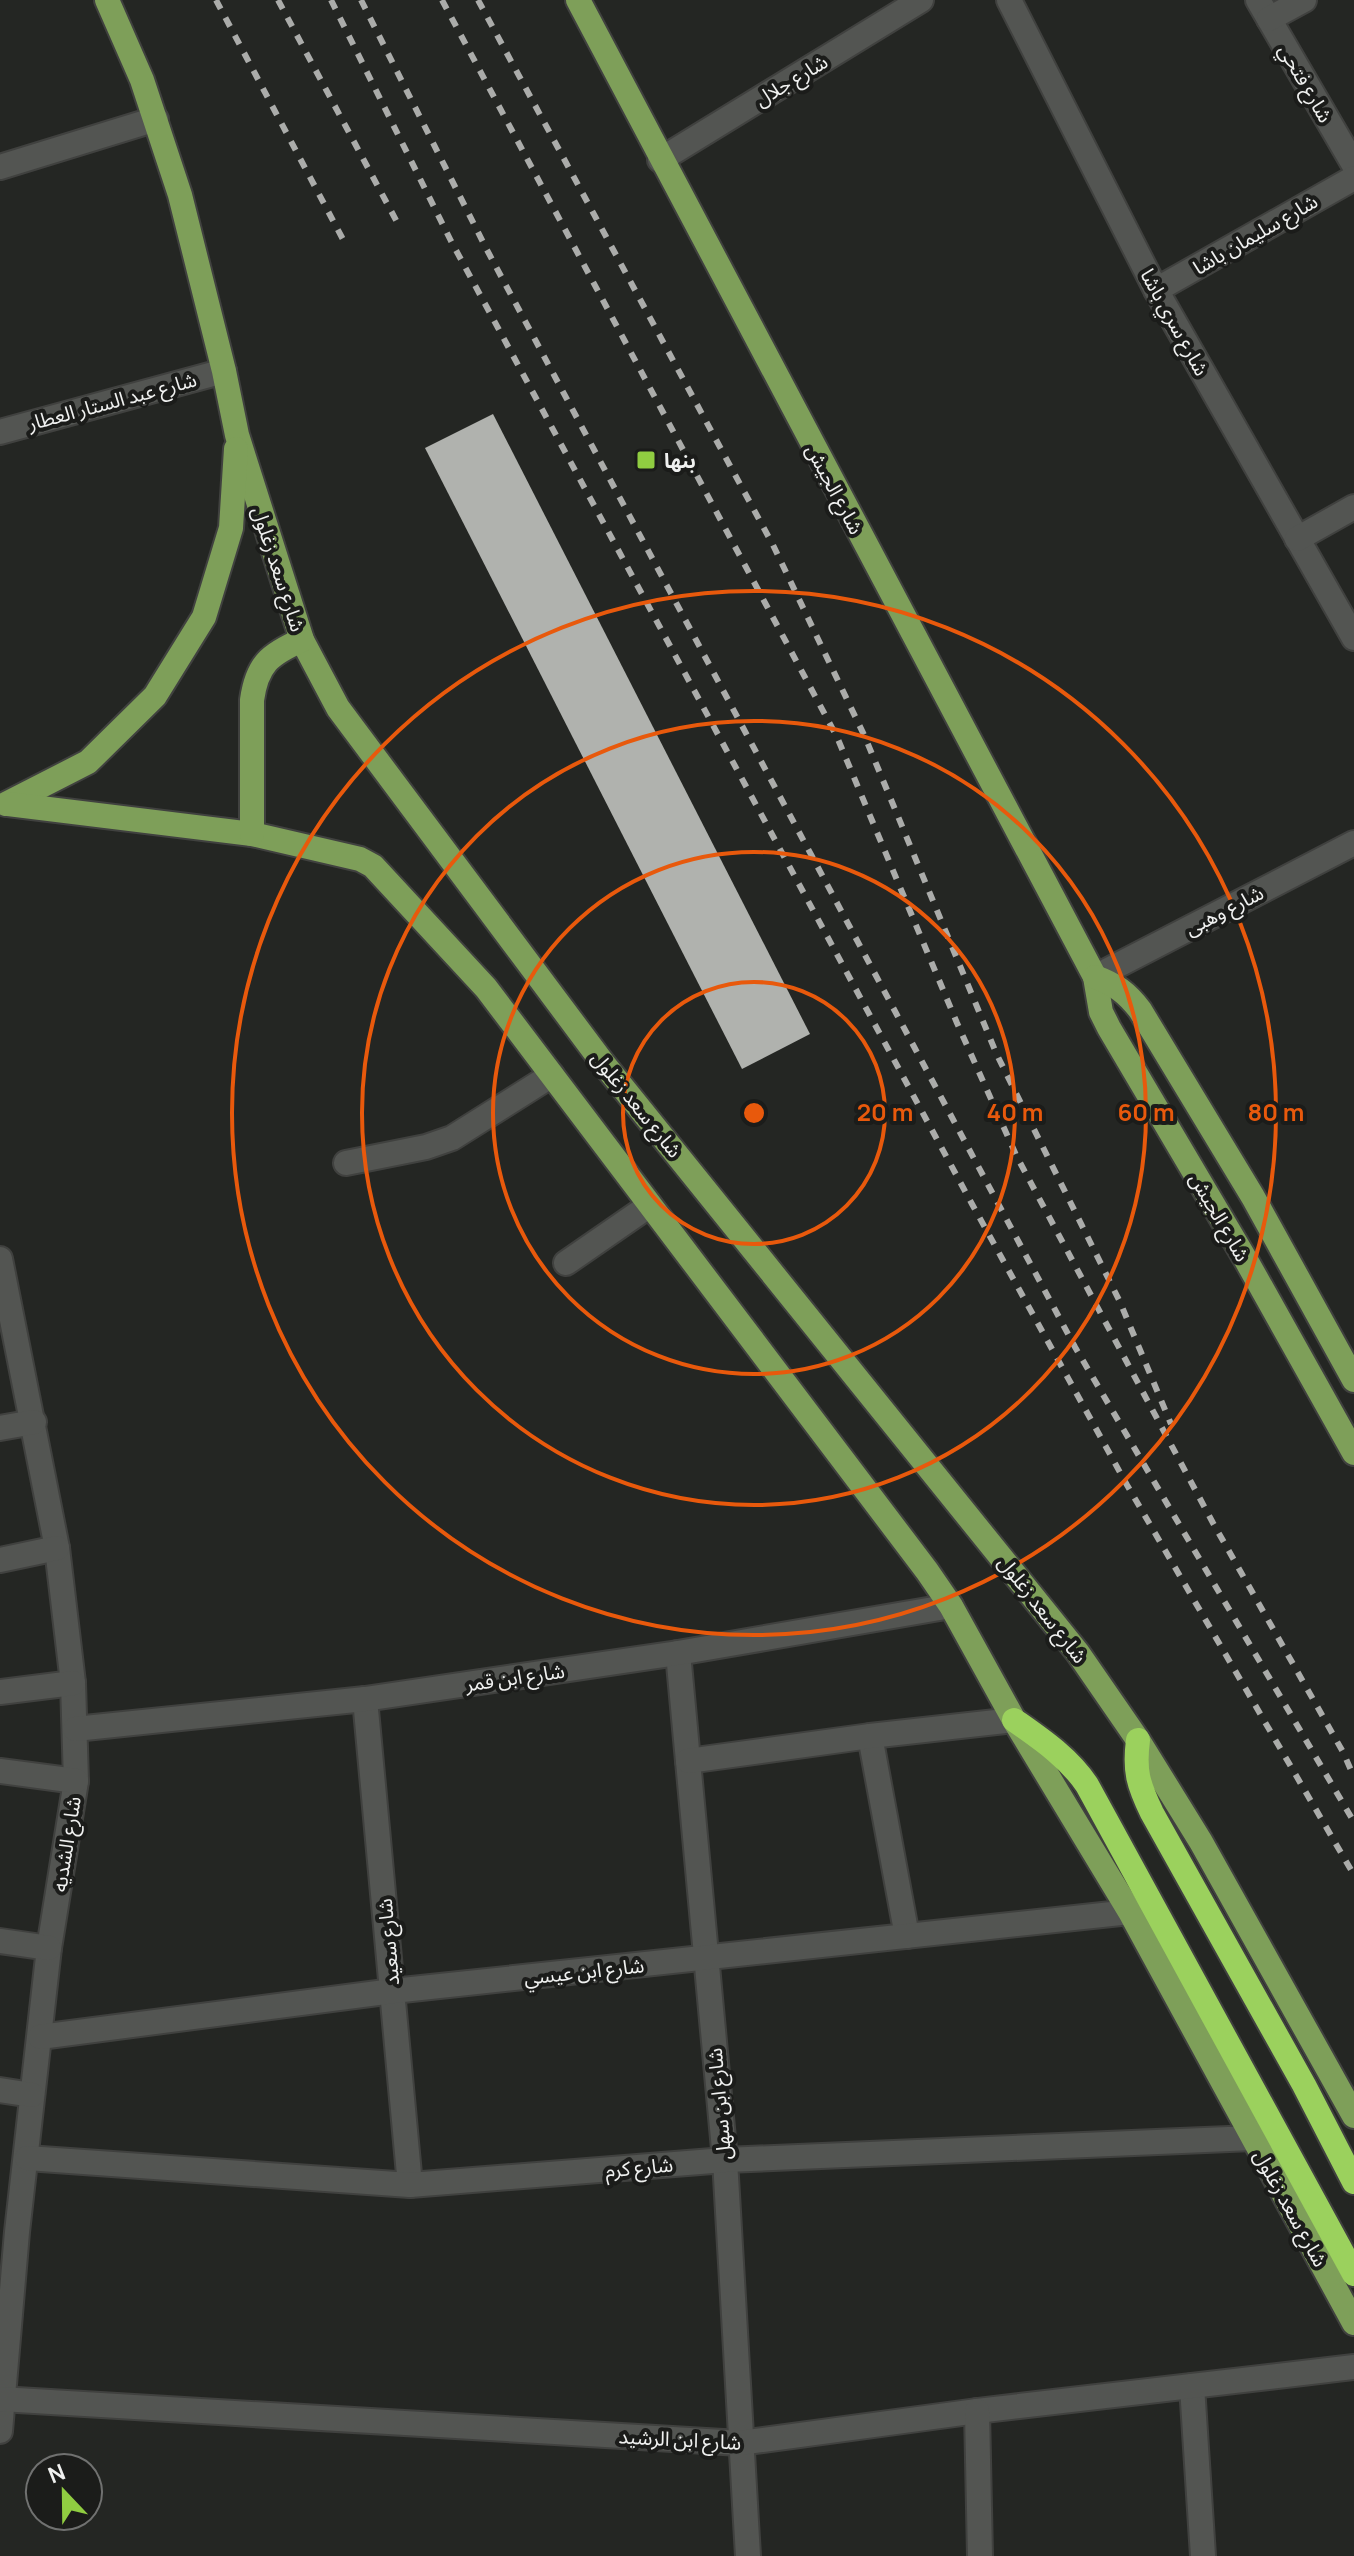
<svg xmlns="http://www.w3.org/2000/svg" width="1354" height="2556" font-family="Manrope,'Noto Sans Arabic',sans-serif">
  <rect width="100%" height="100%" fill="#242623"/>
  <!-- building -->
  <path fill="#b0b2ae" d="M493 414 810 1034 742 1069 425 448Z"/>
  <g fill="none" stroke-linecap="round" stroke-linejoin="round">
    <defs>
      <g id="minor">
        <path d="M1009 0 1156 290 1354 638"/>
        <path d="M1258 0 1354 165"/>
        <path d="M1269 19 1304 0"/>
        <path d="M660 160 921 0"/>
        <path d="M0 167 156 119"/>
        <path d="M1156 290 1354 178"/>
        <path d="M0 432 224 371"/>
        <path d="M1297 539 1354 507"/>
        <path d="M1095 977 1354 843"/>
        <path d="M346 1163 426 1147 452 1138 552 1075"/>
        <path d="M0 1259 57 1548 73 1683 76 1781 49 1948 17 2232 0 2431"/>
        <path d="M566 1263 650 1205"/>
        <path d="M0 1428 34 1422"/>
        <path d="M0 1560 57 1548"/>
        <path d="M678 1653 725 2160 748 2556"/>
        <path d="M0 1692 73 1683"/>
        <path d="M365 1699 410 2185"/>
        <path d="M75 1729 365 1699 678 1653 951 1606"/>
        <path d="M870 1736 907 1936"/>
        <path d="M688 1761 870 1736 1014 1720"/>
        <path d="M0 1771 76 1781"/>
        <path d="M0 1941 49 1948"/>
        <path d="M40 2037 393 1991 1130 1912"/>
        <path d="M0 2090 32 2095"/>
        <path d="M27 2158 410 2185 725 2160 1253 2138"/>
        <path d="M1192 2386 1203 2556"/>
        <path d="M0 2399 740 2443 977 2411 1354 2367"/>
        <path d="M977 2411 980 2556"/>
      </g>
      <g id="major">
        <path d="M107 0 142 80 180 195 224 371 237 435 302 640 338 708 603 1063 1078 1653 1138 1740 1201 1842 1354 2116"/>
        <path d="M578 0 1095 977 1101 1012 1109 1028 1246 1260 1354 1453"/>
        <path d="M6 804 88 762 155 696 204 617 231 528 236 449"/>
        <path d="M8 804 252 834 360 859 373 866 486 988 927 1571 951 1606 1014 1720 1130 1912 1354 2323"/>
        <path d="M252 834V700C257 664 270 654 302 640"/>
        <path d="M1095 977C1115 984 1127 993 1140 1010L1253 1197 1354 1380"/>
      </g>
      <g id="highway">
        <path d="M1014 1720C1041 1739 1068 1757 1087 1785L1354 2274"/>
        <path d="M1138 1740C1134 1771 1138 1784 1152 1813L1304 2085 1354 2182"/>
      </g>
    </defs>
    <!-- minor casing -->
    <use href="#minor" stroke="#40413f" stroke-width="28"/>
    <!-- major casing -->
    <use href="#major" stroke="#40413f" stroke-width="28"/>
    <!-- highway casing -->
    <use href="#highway" stroke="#40413f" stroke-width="28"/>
    <!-- minor -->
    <use href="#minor" stroke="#535552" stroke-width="24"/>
    <!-- major -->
    <use href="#major" stroke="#7e9f59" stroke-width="24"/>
    <!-- highway -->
    <use href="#highway" stroke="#9bd15d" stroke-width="24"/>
    <!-- rail -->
    <g stroke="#abacaa" stroke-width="6" stroke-dasharray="10 10" stroke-linecap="butt">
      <path d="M216 0 347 247"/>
      <path d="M278 0 397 222"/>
      <path d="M331 0 451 241 972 1204 1127 1485 1354 1875"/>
      <path d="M361 0 487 250 1075 1347 1354 1822"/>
      <path d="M442 0 837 737 957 1023 1017 1157 1213 1523 1343 1752 1354 1777"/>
      <path d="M478 0 773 545 865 737 997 1055 1120 1302 1171 1424"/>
    </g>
  </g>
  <!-- distance rings -->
  <g fill="none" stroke="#e8590c" stroke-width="4">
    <circle cx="754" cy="1113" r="131"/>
    <circle cx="754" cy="1113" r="261"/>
    <circle cx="754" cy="1113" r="392"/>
    <circle cx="754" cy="1113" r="522"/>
  </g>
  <!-- markers -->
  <rect fill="#90cd41" stroke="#1b1c1a" stroke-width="3" x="636" y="450" width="20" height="20" rx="4"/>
  <g text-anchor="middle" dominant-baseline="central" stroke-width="8" stroke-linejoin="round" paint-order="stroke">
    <!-- street labels -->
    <g font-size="20" fill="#f0f1f0" stroke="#1b1c1a">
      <text transform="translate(791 80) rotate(-31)">شارع جلال</text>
      <text transform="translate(1306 83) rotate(60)">شارع فتحي</text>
      <text transform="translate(1255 234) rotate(-30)">شارع سليمان باشا</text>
      <text transform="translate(1175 322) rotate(61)">شارع سري باشا</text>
      <text transform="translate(112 401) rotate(-15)">شارع عبد الستار العطار</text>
      <text transform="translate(835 489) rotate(62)">شارع الجيش</text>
      <text transform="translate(279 569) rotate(72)">شارع سعد زغلول</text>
      <text transform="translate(1224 910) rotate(-27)">شارع وهبى</text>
      <text transform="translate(637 1104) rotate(51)">شارع سعد زغلول</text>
      <text transform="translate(1220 1217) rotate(60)">شارع الجيش</text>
      <text transform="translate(1043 1609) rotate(52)">شارع سعد زغلول</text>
      <text transform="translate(515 1677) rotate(-8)">شارع ابن قمر</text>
      <text transform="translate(66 1844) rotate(-81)">شارع الشديه</text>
      <text transform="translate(388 1942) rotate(-95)">شارع سعيد</text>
      <text transform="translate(584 1971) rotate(-6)">شارع ابن عيسي</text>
      <text transform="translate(719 2104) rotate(-95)">شارع ابن سهل</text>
      <text transform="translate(639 2167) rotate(-5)">شارع كرم</text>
      <text transform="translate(1291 2208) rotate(61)">شارع سعد زغلول</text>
      <text transform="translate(680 2439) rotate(3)">شارع ابن الرشيد</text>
    </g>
    <!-- poi labels -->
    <g font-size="20" font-weight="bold" fill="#f0f1f0" stroke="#1b1c1a" text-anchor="start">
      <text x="664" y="460">بنها</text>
    </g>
  </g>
  <circle cx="754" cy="1113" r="12" fill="#e8590c" stroke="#1b1c1a" stroke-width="4"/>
  <g font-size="24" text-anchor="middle" font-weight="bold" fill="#e8590c" stroke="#1b1c1a" stroke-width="8" stroke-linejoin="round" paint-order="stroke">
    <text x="885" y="1121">20 m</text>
    <text x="1015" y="1121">40 m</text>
    <text x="1146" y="1121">60 m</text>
    <text x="1276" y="1121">80 m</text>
  </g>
  <!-- north arrow -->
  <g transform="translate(64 2492) rotate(338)"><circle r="38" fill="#1b1c1a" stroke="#707170" stroke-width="2"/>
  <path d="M0-6L14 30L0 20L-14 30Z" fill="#90cd41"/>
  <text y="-12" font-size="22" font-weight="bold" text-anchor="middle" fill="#f0f1f0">N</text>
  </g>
</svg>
